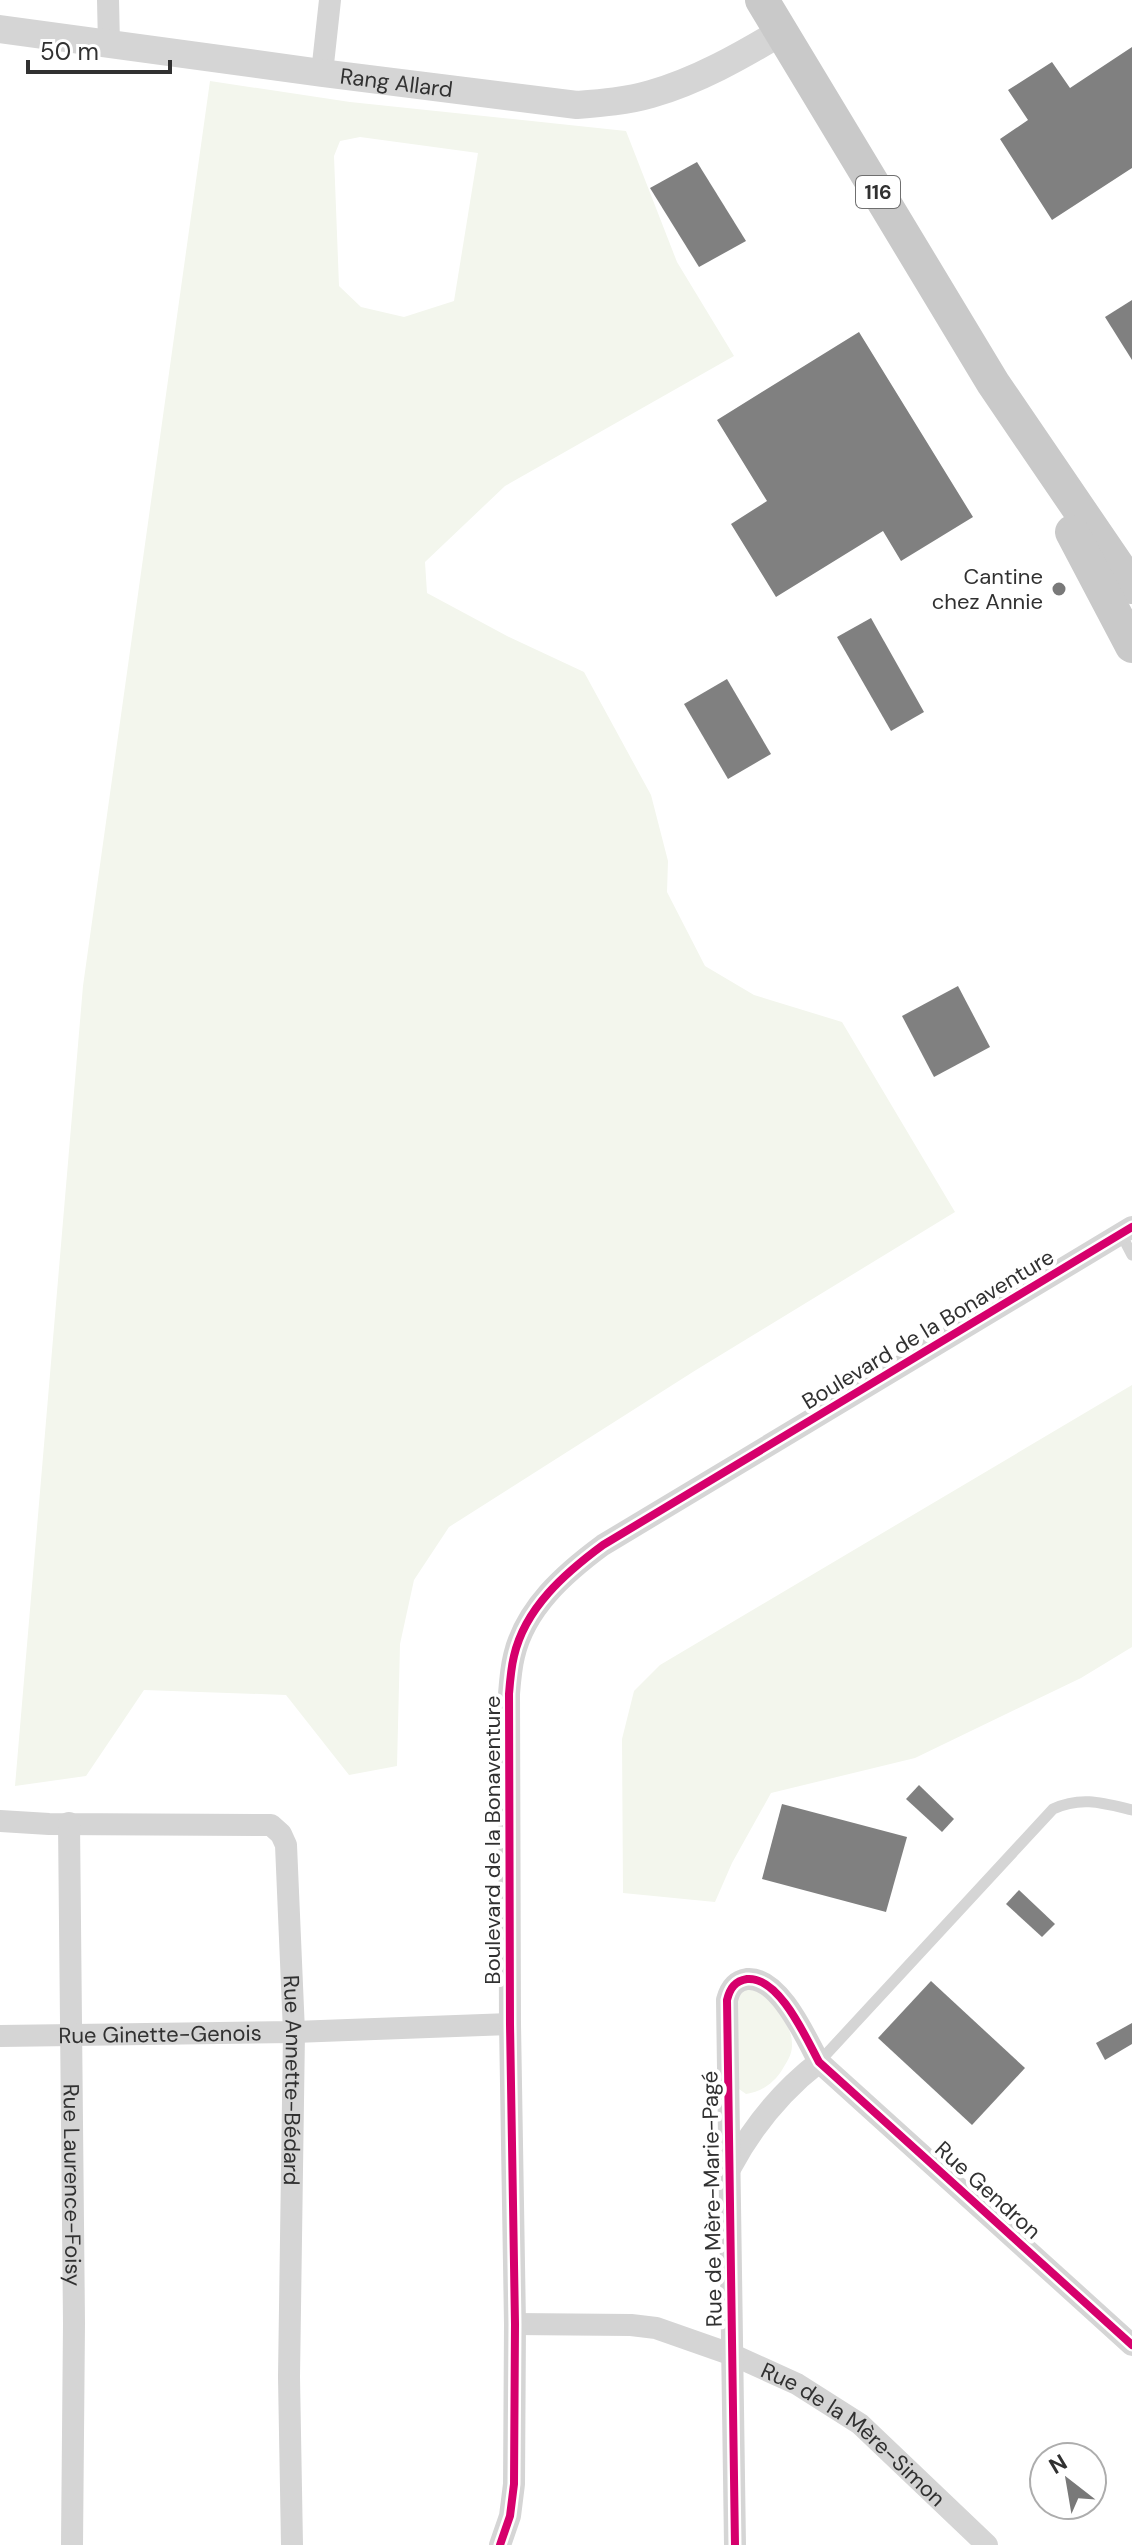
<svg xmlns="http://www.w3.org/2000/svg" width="1132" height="2545" font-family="'DM Sans',sans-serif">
  <rect width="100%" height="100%" fill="#fff"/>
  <!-- green -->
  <g fill="#f3f6ed" fill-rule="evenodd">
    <path d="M210 81 350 102 626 131 677 262 734 356 505 486 425 562 427 593 507 636 584 672 651 795 668 861 667 892 705 966 754 995 842 1022 955 1212 696 1370 449 1527 414 1580 400 1644 397 1766 349 1775 286 1695 144 1690 86 1776 15 1786 83 986ZM360 137 478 153 454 301 404 317 361 307 339 286 334 156 340 141Z"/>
    <path d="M1132 1385V1647L1081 1678 915 1758 771 1793 732 1863 715 1902 623 1893 622 1739 634 1691 660 1665Z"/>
    <path d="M756 1988C772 2000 793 2024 792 2046 792 2055 786 2063 782 2070 774 2083 761 2092 746 2094L739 2089 737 1992Z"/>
  </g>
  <!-- building -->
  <g fill="#808080">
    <path d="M1132 47V168L1052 220 1000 139 1028 120 1008 90 1052 62 1070 88Z"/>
    <path d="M697 162 746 241 699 267 650 188Z"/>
    <path d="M1132 300V360L1105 317Z"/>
    <path d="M859 332 973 517 901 561 883 531 776 597 731 524 767 501 717 420Z"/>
    <path d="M871 618 924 712 891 731 837 637Z"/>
    <path d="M727 679 771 754 728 779 684 704Z"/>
    <path d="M958 986 990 1047 934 1077 902 1016Z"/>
    <path d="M919 1785 954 1819 942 1832 906 1799Z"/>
    <path d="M782 1804 907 1837 886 1912 762 1879Z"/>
    <path d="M1019 1890 1055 1924 1042 1937 1006 1904Z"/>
    <path d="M931 1981 1025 2068 972 2125 878 2038Z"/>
    <path d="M1132 2023V2044L1105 2060 1096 2043Z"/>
  </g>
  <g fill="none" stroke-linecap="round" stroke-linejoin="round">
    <!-- service -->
    <g stroke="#d5d5d5" stroke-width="11">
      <path d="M1121 1234 1132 1255"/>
      <path d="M819 2062 1053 1809C1081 1796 1103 1803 1132 1810"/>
    </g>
    <!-- minor -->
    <g stroke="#d5d5d5" stroke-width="22">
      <path d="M108 0 109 44"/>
      <path d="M322 73 330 0"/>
      <path id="s1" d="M0 1821 49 1824 271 1825 281 1834 286 1845 294 2032 289 2377 292 2545"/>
      <path id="s2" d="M69 1823 74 2323 72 2545"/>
      <path id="s3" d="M0 2036 294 2032 510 2024"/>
      <path d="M731 2167C753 2126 783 2090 819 2062"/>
      <path id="s4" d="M515 2324 631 2325 656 2328 733 2355 797 2384 860 2424 987 2545"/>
      <path d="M500 2545 510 2516 514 2484 515 2324 510 2024 509 1694C510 1681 511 1668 514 1656 525 1608 565 1573 603 1545L1132 1227"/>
      <path d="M735 2545 727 2000C730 1988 735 1981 747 1979 779 1976 806 2038 819 2062L1132 2345"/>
    </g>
    <!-- tertiary -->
    <path stroke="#d5d5d5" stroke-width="28" id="s5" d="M0 29 322 73 577 105C602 103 627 101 651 94 697 81 741 56 781 32"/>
    <!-- primary -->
    <g stroke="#c9c9c9" stroke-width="34">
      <path d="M762 0 993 383 1132 587"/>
      <path d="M1072 532 1132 646"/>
    </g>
    <defs>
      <g id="cycleway">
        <path d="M500 2545 510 2516 514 2484 515 2324 510 2024 509 1694C510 1681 511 1668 514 1656 525 1608 565 1573 603 1545L1132 1227"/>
        <path d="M735 2545 727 2000C730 1988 735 1981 747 1979 779 1976 806 2038 819 2062L1132 2345"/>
      </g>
    </defs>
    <!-- cycleway casing -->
    <use href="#cycleway" stroke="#fff" stroke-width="13"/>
    <!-- cycleway -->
    <use href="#cycleway" stroke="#d6006c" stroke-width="8"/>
  </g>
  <!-- markers -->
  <circle fill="#797979" stroke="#fff" stroke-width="3" cx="1059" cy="589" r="8"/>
  <g text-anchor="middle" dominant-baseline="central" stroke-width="8" stroke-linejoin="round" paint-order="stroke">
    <!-- shield labels -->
    <rect fill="#fff" stroke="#6f6f6f" stroke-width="2" x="856" y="176" width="44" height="32" rx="6"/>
    <g font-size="20" font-weight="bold" fill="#313131">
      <text x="878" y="192">116</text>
    </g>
    <!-- street labels -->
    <g font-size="22" fill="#313131" stroke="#fff">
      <text stroke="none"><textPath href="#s5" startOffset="400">Rang Allard</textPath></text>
      <text transform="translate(928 1329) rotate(-31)">Boulevard de la Bonaventure</text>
      <text transform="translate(492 1840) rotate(-90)">Boulevard de la Bonaventure</text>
      <text stroke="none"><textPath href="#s3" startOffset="160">Rue Ginette-Genois</textPath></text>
      <text stroke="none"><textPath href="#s1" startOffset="532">Rue Annette-Bédard</textPath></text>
      <text stroke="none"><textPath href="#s2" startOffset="362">Rue Laurence-Foisy</textPath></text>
      <text transform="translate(988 2190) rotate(42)">Rue Gendron</text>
      <text transform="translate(712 2199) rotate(-91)">Rue de Mère-Marie-Pagé</text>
      <text stroke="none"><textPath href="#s4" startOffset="368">Rue de la Mère-Simon</textPath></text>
    </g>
    <!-- poi labels -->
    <g font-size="22" fill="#313131" stroke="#fff" text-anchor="end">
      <text x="1043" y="576">Cantine<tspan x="1043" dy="25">chez Annie</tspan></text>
    </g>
  </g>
  <!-- north arrow -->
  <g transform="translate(1068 2481) rotate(329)"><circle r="38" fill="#ffffff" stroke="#adadad" stroke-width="2"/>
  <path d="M0-6L14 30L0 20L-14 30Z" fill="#797979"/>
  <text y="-12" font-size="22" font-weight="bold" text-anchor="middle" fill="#313131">N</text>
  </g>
  <!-- scale -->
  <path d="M28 60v12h142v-12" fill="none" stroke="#313131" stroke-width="4"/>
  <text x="40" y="60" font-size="24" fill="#313131" stroke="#ffffff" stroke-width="6" paint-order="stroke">50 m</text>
</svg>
